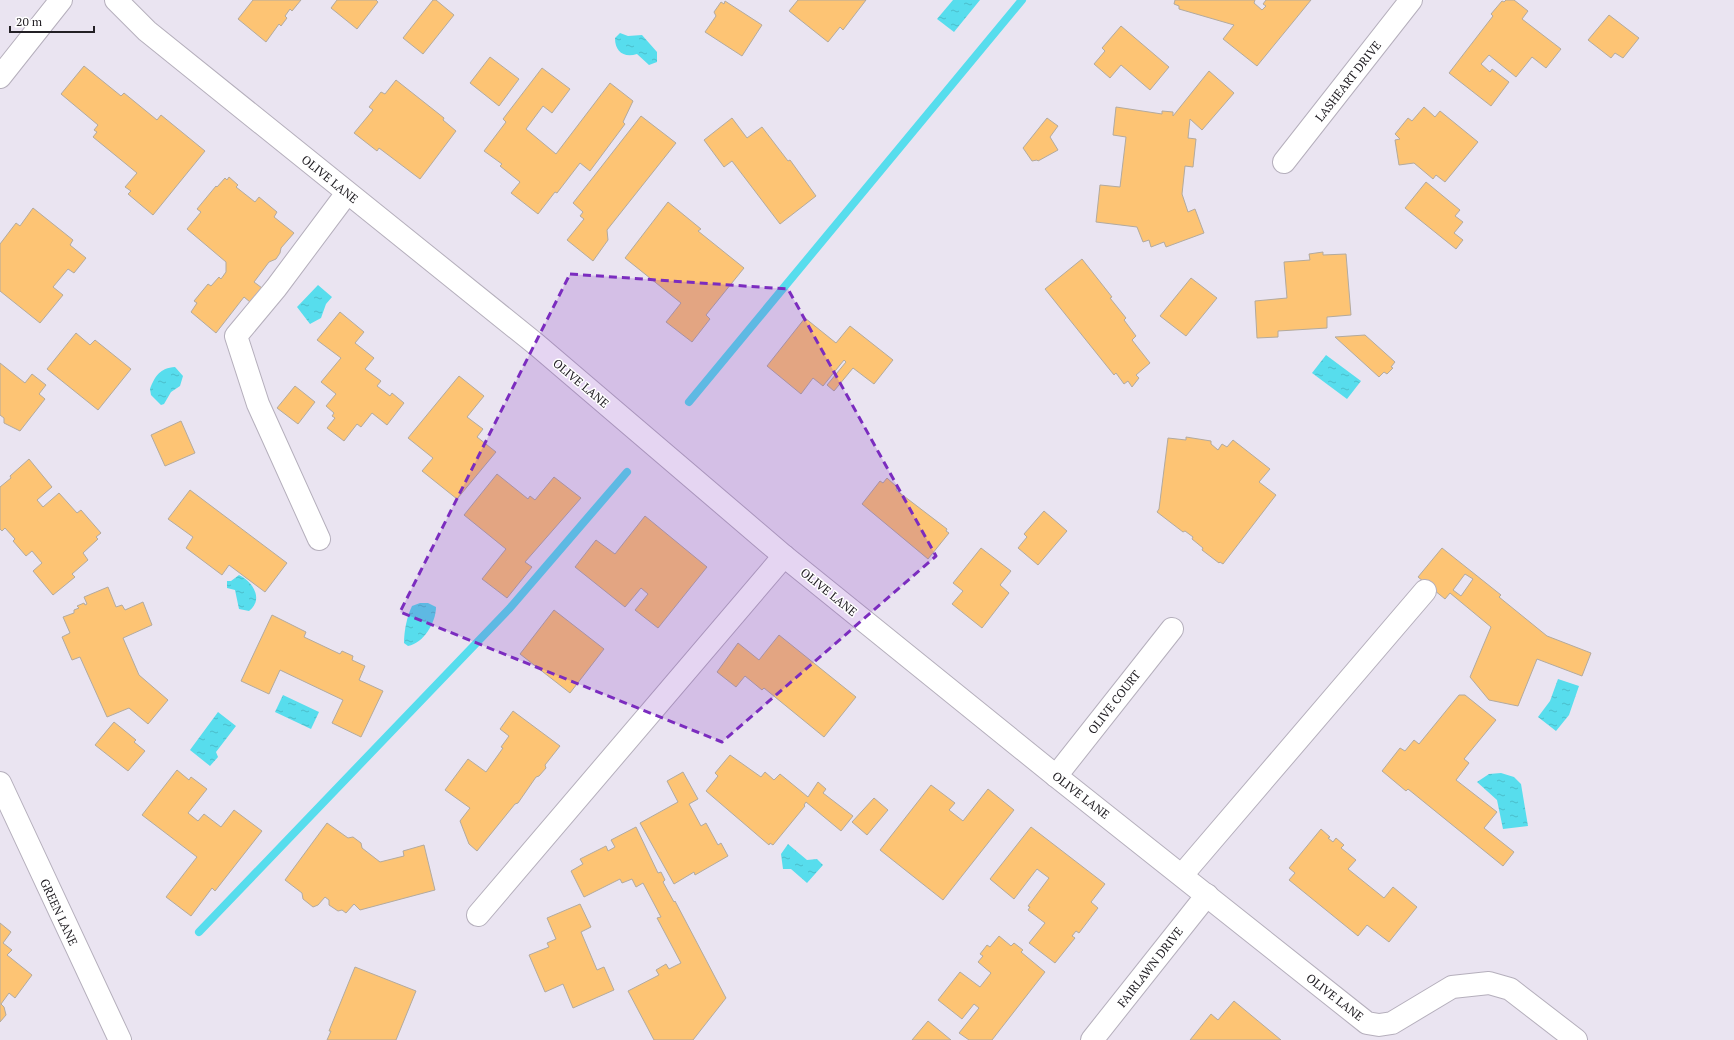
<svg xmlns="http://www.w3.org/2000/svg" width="1734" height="1040" font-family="'PT Serif',serif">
  <defs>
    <pattern id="water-ripples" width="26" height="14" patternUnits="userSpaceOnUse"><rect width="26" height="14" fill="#57dded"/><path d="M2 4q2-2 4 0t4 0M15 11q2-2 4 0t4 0" fill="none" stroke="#4bbdcb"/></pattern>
  </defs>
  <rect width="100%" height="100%" fill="#eae4f1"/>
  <!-- water -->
  <g fill="url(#water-ripples)">
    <path d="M953 0H980L954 32 937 19Z"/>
    <path d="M620 33 628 36 642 35 657 52V62L649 65 637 54C624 58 615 52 615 38Z"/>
    <path d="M318 285 332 297 326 304 321 318 310 324 297 307Z"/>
    <path d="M1326 355 1361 381 1347 399 1312 373Z"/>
    <path d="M175 367 183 376 180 386 171 392 164 404 161 405 151 395 150 389C155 376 160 368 175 367Z"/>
    <path d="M239 575C253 582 264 599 249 611L239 609 235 590 227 588V581H231Z"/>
    <path d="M420 603H428L436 607C436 622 424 643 408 646L404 643C404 631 407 616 412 606Z"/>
    <path d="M1558 679 1579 686 1569 715 1556 731 1538 717 1550 701Z"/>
    <path d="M283 695 319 712 311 729 275 712Z"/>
    <path d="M218 712 236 726 216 752 218 757 210 766 190 750Z"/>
    <path d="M1501 773 1514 777 1521 784 1528 826 1503 829 1497 800 1477 782 1489 774Z"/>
    <path d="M788 844 807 860 817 859 823 865 807 883 791 869H783L781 854Z"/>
  </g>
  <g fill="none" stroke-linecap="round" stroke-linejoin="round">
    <!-- stream -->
    <g stroke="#57dded" stroke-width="8">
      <path d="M689 402 1022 0"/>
      <path d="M199 932 510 608 627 472"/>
    </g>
  </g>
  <!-- building -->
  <g fill="#fdc474" stroke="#b3aa9e" fill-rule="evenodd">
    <path d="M253 0H301L292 11 290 9 285 16 287 18 281 26 279 24 266 42 238 19Z"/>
    <path d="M337 0H376L378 2 357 29 331 8Z"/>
    <path d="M433 0H436L454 15 423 54 403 38Z"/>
    <path d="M798 0H866L843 30 840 27 828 42 789 11Z"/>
    <path d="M1175 0H1255L1254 3 1262 10 1266 6 1263 4 1266 0H1311L1257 66 1223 39 1234 25 1179 9V6L1174 4Z"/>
    <path d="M1506 0H1514L1528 11 1522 19 1561 49 1546 68 1532 57 1516 77 1489 55 1481 64 1490 72 1492 69 1509 82 1491 106 1449 73 1493 16 1491 14 1502 1 1504 2Z"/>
    <path d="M725 1 762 25 742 56 705 32 716 16 714 12 721 2 724 4Z"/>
    <path d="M1609 15 1639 38 1623 58 1615 53 1611 58 1588 40Z"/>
    <path d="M1121 26 1169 67 1150 90 1121 65 1110 78 1094 64 1105 51 1102 48Z"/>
    <path d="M490 57 519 79 499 106 470 83Z"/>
    <path d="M84 66 121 96 124 93 157 120 161 115 205 151 153 215 128 194 131 191 125 187 137 173 93 137 97 132 94 130 98 125 61 94Z"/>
    <path d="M542 68 570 89 552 113 543 106 526 129 556 154 610 83 633 101 623 122 625 124 590 171 580 163 557 193 555 192 538 214 511 193 520 182 500 166 502 164 484 151 506 122 503 119Z"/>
    <path d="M1209 71 1234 93 1202 130 1190 119 1188 138 1196 139 1193 167 1185 166 1182 194 1188 212 1195 209 1204 233 1166 247 1164 242 1151 247 1149 240 1143 242 1137 227 1096 222 1100 185 1120 187 1126 137 1113 135 1116 107 1162 114V111L1173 112V116Z"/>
    <path d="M396 80 444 118 443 120 456 131 420 179 379 148 377 151 354 133 373 110 369 107 381 92 385 94Z"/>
    <path d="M1424 107 1435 117 1440 111 1478 142 1445 182 1436 175 1433 179 1414 163 1399 165 1395 140 1400 139 1395 134 1408 118 1412 121Z"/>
    <path d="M641 116 676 143 607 230 608 240 593 261 567 240 584 219 580 216 583 212 573 203Z"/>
    <path d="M732 118 747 138 762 127 788 161 790 160 816 196 780 224 732 161 724 167 704 140Z"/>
    <path d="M1047 118 1058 126 1050 137 1058 150 1038 161 1037 160 1032 161 1023 148Z"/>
    <path d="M229 177 238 185 236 187 255 202 259 197 277 212 274 217 294 233 281 248 280 253 276 259 269 262 254 282 262 288 250 302 244 297 216 333 191 312 197 303 194 301 208 284 211 286 219 277 221 279 226 272V262L187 229 201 212 197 209 216 186 217 187 225 178 227 180Z"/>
    <path d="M1426 182 1460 210 1455 216 1463 222 1454 233 1463 240 1456 249 1405 208Z"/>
    <path d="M668 202 701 229 698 231 744 268 706 315 710 319 692 342 666 322 681 303 625 258Z"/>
    <path d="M33 208 73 240 70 245 86 258 74 273 68 269 53 287 63 295 40 323 0 291V244L16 223 20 226Z"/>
    <path d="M1323 252V255L1346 254 1351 315 1327 317V328L1278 331V337L1257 338 1255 301 1287 298 1284 262 1310 260 1309 254Z"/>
    <path d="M1082 259 1112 297 1110 298 1126 318 1124 320 1136 336 1132 340 1150 363 1136 375 1139 378 1132 387 1128 381 1124 384 1116 373 1114 375 1045 289Z"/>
    <path d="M1191 278 1217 298 1186 336 1160 316Z"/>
    <path d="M340 312 364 332 355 343 374 358 365 369 381 381 377 386 390 396 392 393 404 403 387 425 372 413 361 427 357 424 344 441 327 428 335 418 332 416 334 413 326 406 336 394 321 382 341 358 317 340Z"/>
    <path d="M805 318 836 343 850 326 893 360 874 384 853 368 834 391 827 385 846 362 844 360 823 386 813 378 801 394 767 366Z"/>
    <path d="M76 333 90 345 95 340 131 369 98 410 47 369Z"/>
    <path d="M1365 335 1395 362 1391 367 1393 368 1387 374 1384 372 1379 377 1335 337Z"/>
    <path d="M0 363 25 383 32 374 46 385 39 394 45 399 20 431 4 423V418L0 415Z"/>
    <path d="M459 376 484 396 467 417 483 429 477 437 496 452 457 499 422 471 433 458 408 438Z"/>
    <path d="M295 386 315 402 298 424 277 408Z"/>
    <path d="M181 421 195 453 165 466 151 435Z"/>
    <path d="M1186 437 1211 441V444L1218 450 1222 444 1227 447 1233 440 1270 469 1259 482 1276 495 1223 564 1220 562 1219 563 1202 550 1203 548 1192 539 1193 537 1185 531 1183 532 1157 512 1159 509 1168 438 1186 440Z"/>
    <path d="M29 459 52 487 37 500 43 507 59 493 77 513 81 510 101 533 96 537 98 539 83 553 88 560 72 574 75 577 53 595 33 571 42 563 32 551 26 556 13 541 15 539 5 528 2 531 0 529V487L11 478 10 476Z"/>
    <path d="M497 474 528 499 530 496 535 500 554 477 581 498 525 562 532 567 507 598 482 579 506 549 464 515Z"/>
    <path d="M887 478 897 487 896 490 947 529 946 531 949 533 928 559 862 504 880 481 883 483Z"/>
    <path d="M190 490 287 563 265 592 229 565 222 575 186 548 193 537 168 519Z"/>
    <path d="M1044 511 1067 531 1038 565 1018 548 1027 537 1024 534Z"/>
    <path d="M645 516 707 567 658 628 635 610 648 594 641 588 625 607 575 567 596 540 615 554Z"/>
    <path d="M981 548 1011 571 1000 585 1009 593 982 628 952 604 963 591 953 583Z"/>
    <path d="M1442 548 1501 595 1499 597 1547 636 1591 653 1582 676 1537 659 1518 706 1489 700 1470 677 1491 627 1450 593 1445 599 1418 577ZM1465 574 1473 579 1461 596 1453 590Z"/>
    <path d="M108 587 116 607 122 605 125 610 143 602 152 625 123 638 139 675 168 700 148 724 129 708 107 717 80 657 72 660 62 637 70 633 63 617 74 613V610L79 608 77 606 84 603 85 605 87 604 84 597Z"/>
    <path d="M554 610 604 649 570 693 520 654Z"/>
    <path d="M272 615 306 632 304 637 340 654 342 651 353 656 352 660 365 666 359 680 383 691 361 737 332 723 343 700 280 670 269 694 241 681Z"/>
    <path d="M779 635 856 697 824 737 764 688 762 690 745 676 736 687 717 672 738 643 759 660Z"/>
    <path d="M1459 695H1465L1496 720 1464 759 1469 763 1456 780 1497 812 1484 828 1514 852 1503 866 1408 789 1406 791 1382 771 1400 748 1405 751 1414 740 1419 744Z"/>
    <path d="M513 711 560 746 545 765 546 768 539 776 536 777 518 803 515 804 477 851 469 844 460 821 470 808 445 790 468 759 486 772 503 748 501 747 509 736 500 729Z"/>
    <path d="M114 722 136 740 134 742 145 751 128 771 95 745Z"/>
    <path d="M730 755 761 777 765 772 774 780 780 774 808 797 818 782 826 789 823 793 853 816 841 831 806 802 804 805 805 806 773 845 770 843 769 845 706 791 718 776 715 773Z"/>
    <path d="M177 770 189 780 191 777 207 789 188 813 198 821 204 814 221 827 234 810 262 831 215 891 212 888 191 916 166 897 197 857 142 815Z"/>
    <path d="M683 772 698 799 689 804 701 826 706 823 718 845 721 843 728 856 695 875 694 872 674 884 640 823 678 802 667 781Z"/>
    <path d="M931 785 955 803 949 810 963 821 988 789 1014 810 943 900 880 850Z"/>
    <path d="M874 798 888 810 867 835 852 822Z"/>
    <path d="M327 823 348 838 353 837 361 843 362 848 380 862 404 856 403 851 424 845 435 890 360 910 354 904 346 913 342 910 338 911 329 905V900L325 897 318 905 313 907 303 899 302 893 285 880Z"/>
    <path d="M636 827 658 873 661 872 665 880 663 882 674 902 675 901 726 998 693 1040H654L628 991 659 975 656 970 666 964 669 969 681 963 657 918 661 917 643 883 636 887 632 879 622 883 620 879 584 897 571 871 583 864 580 859 606 846 608 851 615 847 611 840Z"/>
    <path d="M1031 827 1105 884 1091 902 1098 908 1079 933 1076 931 1072 936 1075 938 1055 963 1029 943 1045 923 1028 910 1030 907 1028 906 1049 878 1037 869 1014 899 990 879Z"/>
    <path d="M1321 829 1330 837 1328 838 1333 842 1336 838 1344 845 1341 848 1356 860 1348 869 1384 898 1393 887 1417 907 1389 942 1367 925 1358 936 1289 880 1295 873 1289 868Z"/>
    <path d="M580 904 591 927 581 932 597 970 604 967 614 990 573 1008 563 984 545 992 529 955 549 947 547 943 556 939 547 918Z"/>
    <path d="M0 923 11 932 3 943 12 950 7 955 32 975 15 998 9 993 1 1004 4 1007 6 1015 0 1022Z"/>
    <path d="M999 936 1011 946 1014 943 1023 950 1021 952 1045 972 992 1040H969L959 1033 979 1008 974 1004 962 1019 938 1000 960 972 980 987 991 973 978 962 983 956 980 954 987 945 990 947Z"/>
    <path d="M355 967 416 991 396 1040H327L331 1031H329Z"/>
    <path d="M1234 1001 1281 1040H1190L1211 1014 1218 1020Z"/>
    <path d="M928 1021 951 1040H912Z"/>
  </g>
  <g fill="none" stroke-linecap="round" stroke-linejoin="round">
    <defs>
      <g id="minor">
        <path d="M116 0 147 31 537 345 784 556 1056 776 1367 1023 1379 1025 1392 1023 1452 987 1489 983 1510 989 1576 1040"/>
        <path d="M0 77 61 0"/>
        <path d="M1284 162 1411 0"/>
        <path d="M319 539 258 404 236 336 276 288 347 193"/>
        <path d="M1056 776 1172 629"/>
        <path d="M0 783 120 1040"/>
        <path d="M1182 875 1425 591"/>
        <path d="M478 915 784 556"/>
        <path d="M1092 1040 1207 895"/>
      </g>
    </defs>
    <!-- minor casing -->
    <use href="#minor" stroke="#b5afbc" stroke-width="24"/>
    <!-- minor -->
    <use href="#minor" stroke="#fff" stroke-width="22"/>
  </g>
  <!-- marked area -->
  <path fill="#7b2cbf" fill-opacity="0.2" stroke="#7b2cbf" stroke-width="3" stroke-dasharray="8 5" stroke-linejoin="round" d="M570 274 788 289 936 556 722 742 400 612Z"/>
  <g text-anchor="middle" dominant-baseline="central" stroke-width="3" stroke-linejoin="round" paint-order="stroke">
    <!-- street labels -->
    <g font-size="12" fill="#232025" stroke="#fff">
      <text transform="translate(1348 81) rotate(-52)">LASHEART DRIVE</text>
      <text transform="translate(330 179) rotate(39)">OLIVE LANE</text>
      <text transform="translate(581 383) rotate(40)">OLIVE LANE</text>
      <text transform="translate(829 592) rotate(39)">OLIVE LANE</text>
      <text transform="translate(1114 702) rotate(-52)">OLIVE COURT</text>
      <text transform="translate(1081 795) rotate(38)">OLIVE LANE</text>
      <text transform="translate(59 912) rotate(65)">GREEN LANE</text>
      <text transform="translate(1150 967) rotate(-52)">FAIRLAWN DRIVE</text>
      <text transform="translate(1335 997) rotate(38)">OLIVE LANE</text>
    </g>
  </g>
  <!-- scale -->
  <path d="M10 26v6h84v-6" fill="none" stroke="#232025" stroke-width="2"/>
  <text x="16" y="26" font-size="12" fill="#232025" stroke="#ffffff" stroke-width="3" paint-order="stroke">20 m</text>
</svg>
